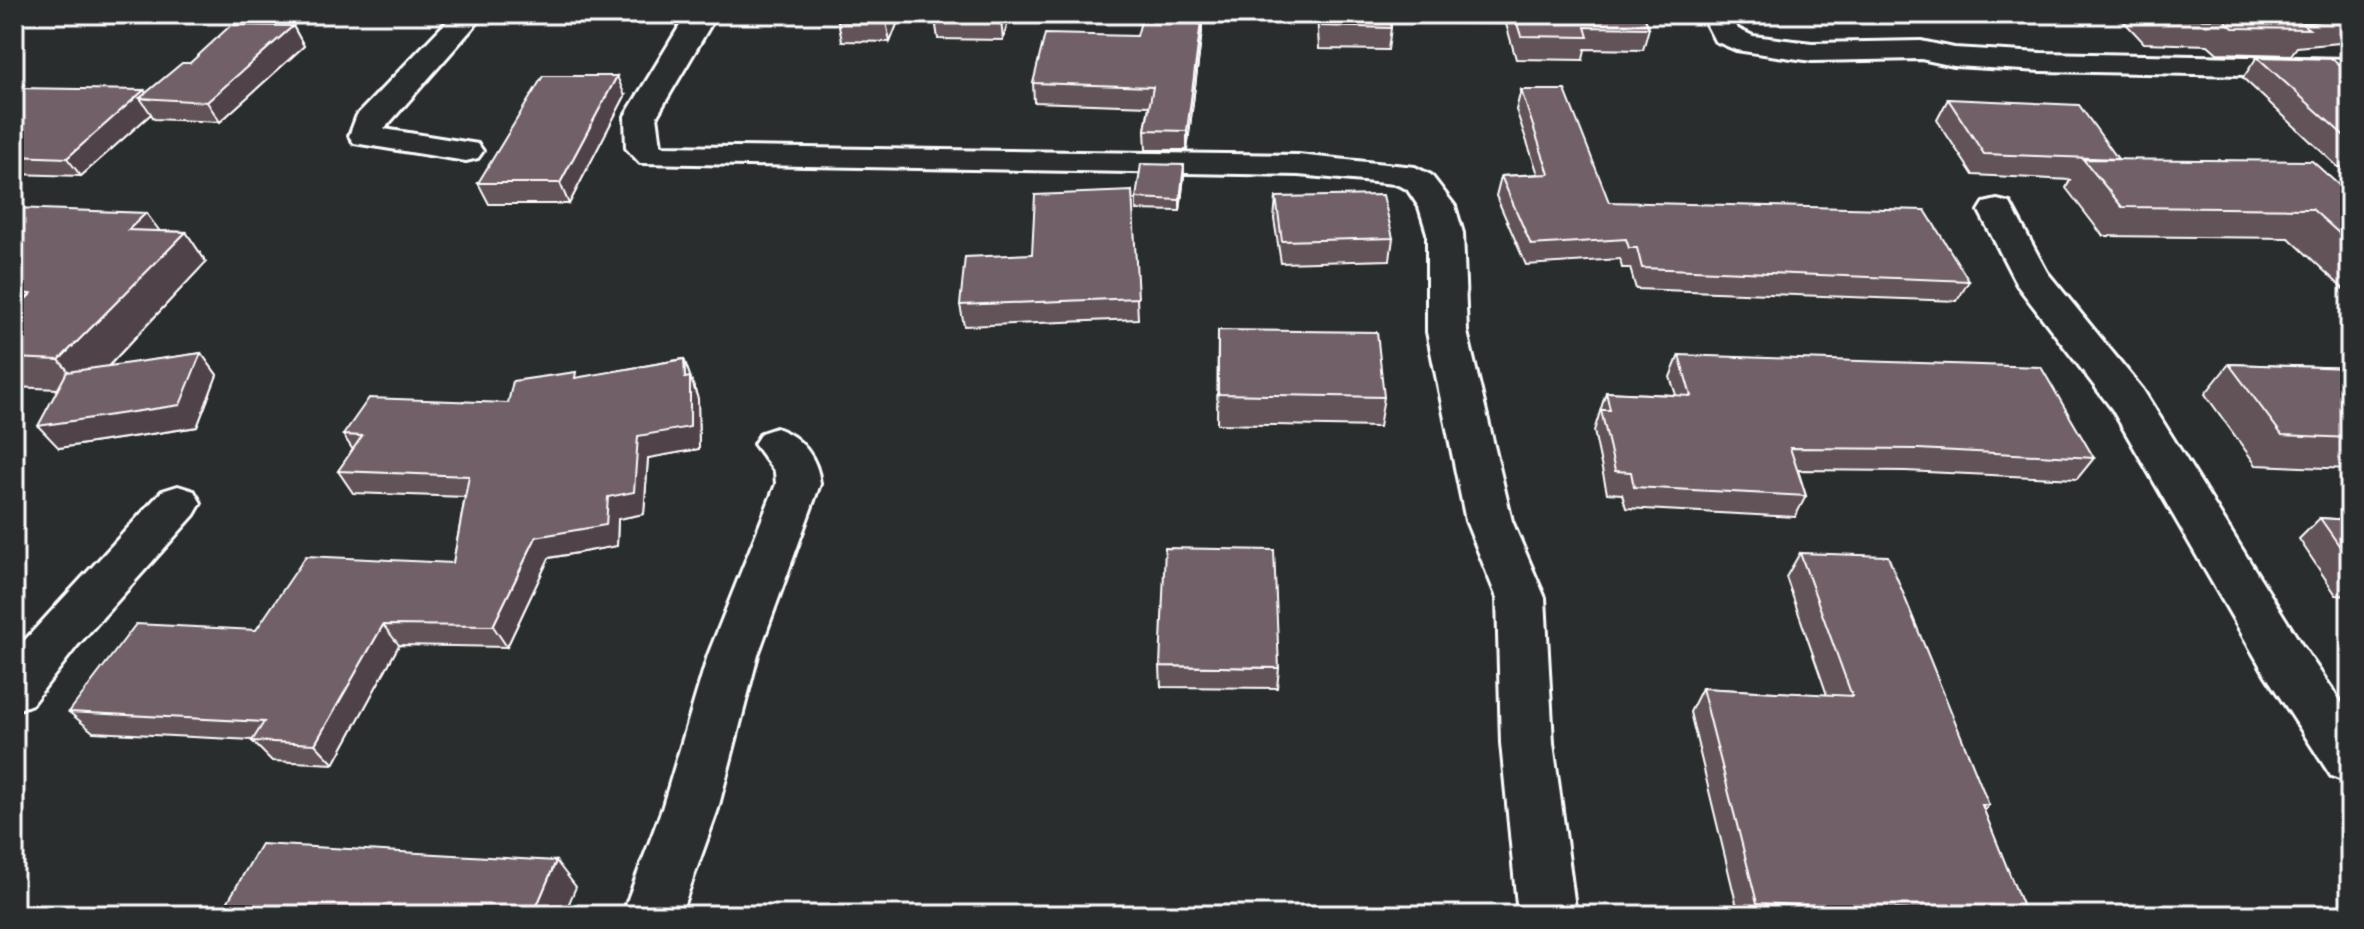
<svg xmlns="http://www.w3.org/2000/svg" width="2364" height="929" font-family="'Shantell Sans',sans-serif">
  <rect width="100%" height="100%" fill="#2a2d2e"/>
  <filter id="ink" filterUnits="userSpaceOnUse"><feTurbulence type="fractalNoise" baseFrequency=".0125" numOctaves="2"/><feDisplacementMap in="SourceGraphic" scale="16" xChannelSelector="R" yChannelSelector="G"/><feConvolveMatrix kernelMatrix="1 2 1 2 8 2 1 2 1" color-interpolation-filters="sRGB"/></filter>
  <g filter="url(#ink)">
    <g fill="none" stroke-linecap="round" stroke-linejoin="round">
      <defs>
        <g id="street">
          <path d="M454 14H485L384 129 478 144 483 151 478 158 466 161 354 143 349 136 357 115Z"/>
          <path d="M687 14H717L657 116 661 146 1298 155 1415 167 1431 175 1455 206 1463 233 1467 332 1512 521 1545 598 1553 743 1576 915H1518L1501 743 1497 598 1466 521 1427 332V233L1419 207 1407 189 1395 184 1298 175 640 163 626 148 625 116Z"/>
          <path d="M1701 14H1731L1738 29 1753 36 1812 43 1921 41 1954 48 2041 53 2350 59V77L2041 71 1954 66 1921 59 1812 61 1736 50 1715 41Z"/>
          <path d="M1997 200 2010 203 2047 272 2143 390 2301 644 2350 715V783L2331 776 2265 674 2112 409 2017 285 1979 211 1984 203Z"/>
          <path d="M776 428C801 436 818 458 820 484L758 655 718 809 680 915H622L662 809 708 655 776 484 775 472 754 444 761 433Z"/>
          <path d="M178 486 194 491 201 503 194 515 77 646 32 704 14 711V652L162 491Z"/>
        </g>
      </defs>
      <!-- street casing -->
      <use href="#street" stroke="#fff" stroke-width="6"/>
      <!-- street -->
      <use href="#street" fill="#2a2d2e" fill-rule="evenodd"/>
    </g>
    <!-- wall -->
    <g fill="#625359" stroke="#fff" stroke-width="2">
      <path d="M901 14 890 42 842 41 838 21Z"/>
      <path d="M937 14H1010L1003 40 938 39 935 19Z"/>
      <path d="M1202 14V31L1187 150H1146L1145 130 1149 106 1034 102 1033 83 1137 36Z"/>
      <path d="M1317 14H1643L1649 28 1643 50 1585 49 1583 60 1516 59 1506 24 1391 22V28L1388 50 1319 49Z"/>
      <path d="M2117 14H2350V42L2297 47 2291 55 2217 53 2208 45 2144 43Z"/>
      <path d="M293 26 304 46 220 122 154 119 151 114 81 176 14 174V88L146 93 190 63Z"/>
      <path d="M2257 57 2350 73V167H2338L2243 78Z"/>
      <path d="M1521 90 1609 202 1969 281 1957 301 1636 289 1630 268H1622L1620 259 1526 265 1496 196 1501 176 1538 174 1516 110Z"/>
      <path d="M625 96 569 204H489L478 183Z"/>
      <path d="M1948 99 2118 159 2350 195V295L2289 238 2103 236 2066 188 2070 180 1973 175 1937 120Z"/>
      <path d="M1184 176 1180 211 1136 210V198Z"/>
      <path d="M1132 191 1138 319 964 326 960 305 1032 254Z"/>
      <path d="M1276 197 1393 238 1390 260 1281 263 1274 219Z"/>
      <path d="M14 208 160 231 186 232 206 262 108 367 201 353 217 375 197 427 59 448 58 389 14 387Z"/>
      <path d="M1218 330 1384 397 1379 427 1217 424Z"/>
      <path d="M1679 355 2094 458 2077 479 1905 471 1798 470 1806 496 1795 517 1626 508 1622 494 1607 493 1594 431 1606 392 1676 395 1670 377Z"/>
      <path d="M684 359 698 399 699 449 648 458 644 514 618 519 617 546 549 558 507 647 399 645 334 764 272 761 252 741V740L93 732 69 712 256 630 453 563 465 497 353 493 338 471 353 450 343 435 508 403 578 378Z"/>
      <path d="M2229 364 2350 368V469L2256 465 2205 394Z"/>
      <path d="M2320 518 2350 520V596L2336 595 2299 539Z"/>
      <path d="M1800 553 1989 805 1984 811 2026 915H1739L1690 712 1702 688 1827 695 1786 577Z"/>
      <path d="M1160 666 1279 668 1277 688 1161 687Z"/>
    </g>
    <!-- shaded-wall -->
    <g fill="#504348" stroke="#fff" stroke-width="2">
      <path d="M889 14H901L890 42 886 22Z"/>
      <path d="M1002 14H1010L1003 40 1001 20Z"/>
      <path d="M1202 14V31L1187 150V131Z"/>
      <path d="M293 26 304 46 220 122 207 102Z"/>
      <path d="M617 76 625 96 569 204 560 183Z"/>
      <path d="M144 90 150 99 140 98 151 114 81 176 67 158Z"/>
      <path d="M1184 165V176L1180 211V200Z"/>
      <path d="M146 213 168 242 128 230Z"/>
      <path d="M186 232 206 262 85 391 59 360Z"/>
      <path d="M201 353 217 375 197 427 59 448 38 426Z"/>
      <path d="M684 359 698 399 699 449 648 458 644 514 618 519 617 546 549 558 507 647 493 626 536 537 608 497 638 436 685 378Z"/>
      <path d="M383 625 399 645 334 764 315 744Z"/>
      <path d="M556 861 576 887 564 915H533Z"/>
    </g>
    <!-- building -->
    <g fill="#726067" stroke="#fff" stroke-width="2">
      <path d="M841 14H889L886 22 838 21Z"/>
      <path d="M937 14H1002L1001 20 935 19Z"/>
      <path d="M1143 14H1202L1187 131 1145 130 1153 87 1033 83 1045 34 1137 36Z"/>
      <path d="M1320 14H1390L1391 28 1321 26Z"/>
      <path d="M1514 14H1643L1649 28 1585 27 1588 37 1521 36Z"/>
      <path d="M2156 14H2350V18L2301 23 2309 29 2233 28 2224 19 2159 18Z"/>
      <path d="M231 25 293 26 207 102 140 98 182 63H190Z"/>
      <path d="M2257 57 2333 59 2350 73V141Z"/>
      <path d="M543 76H617L560 183H478Z"/>
      <path d="M14 88 144 90 67 158 14 156Z"/>
      <path d="M1521 90H1565L1609 202 1925 210 1969 281 1642 268 1637 248H1629L1626 239 1531 245 1501 176 1549 174Z"/>
      <path d="M1948 99 2079 105 2118 159 1984 154Z"/>
      <path d="M2083 159 2312 161 2350 195V243L2312 209 2122 207Z"/>
      <path d="M1141 164 1184 165 1180 200 1136 198Z"/>
      <path d="M1132 191 1138 298 960 305 965 257 1032 254 1035 195Z"/>
      <path d="M1383 195 1393 238 1282 241 1276 197Z"/>
      <path d="M14 208 146 213 128 230 186 232 59 360 14 358V310L31 294 14 293Z"/>
      <path d="M1218 330 1377 332 1384 397 1218 394Z"/>
      <path d="M201 353 180 405 38 426 67 372Z"/>
      <path d="M1679 355 2041 367 2094 458 1918 449 1790 448 1806 496 1634 487 1631 472 1615 471 1601 410H1610L1606 392 1691 396Z"/>
      <path d="M684 359 685 378 690 377V427L638 436 634 492 608 497 606 525 536 537 493 626 383 625 315 744 252 741 264 722 69 712 136 624 256 630 306 556 453 563 469 476 338 471 362 436 343 435 369 398 508 403 513 381 576 372 575 378Z"/>
      <path d="M2229 364 2350 368V438L2282 435Z"/>
      <path d="M2320 518 2350 520V561Z"/>
      <path d="M1165 548 1274 550 1279 668 1160 666Z"/>
      <path d="M1800 553 1888 556 1989 805H1982L2026 915H1910L1908 910 1757 903 1702 688 1852 696Z"/>
      <path d="M261 844 556 861 533 915H220Z"/>
    </g>
  </g>
  <!-- margin -->
  <rect width="2364" height="929" fill="none" stroke="#2a2d2e" stroke-width="48"/>
  <rect x="24" y="24" width="2316" height="881" fill="none" stroke="#fff" stroke-width="3" filter="url(#ink)"/>
</svg>
